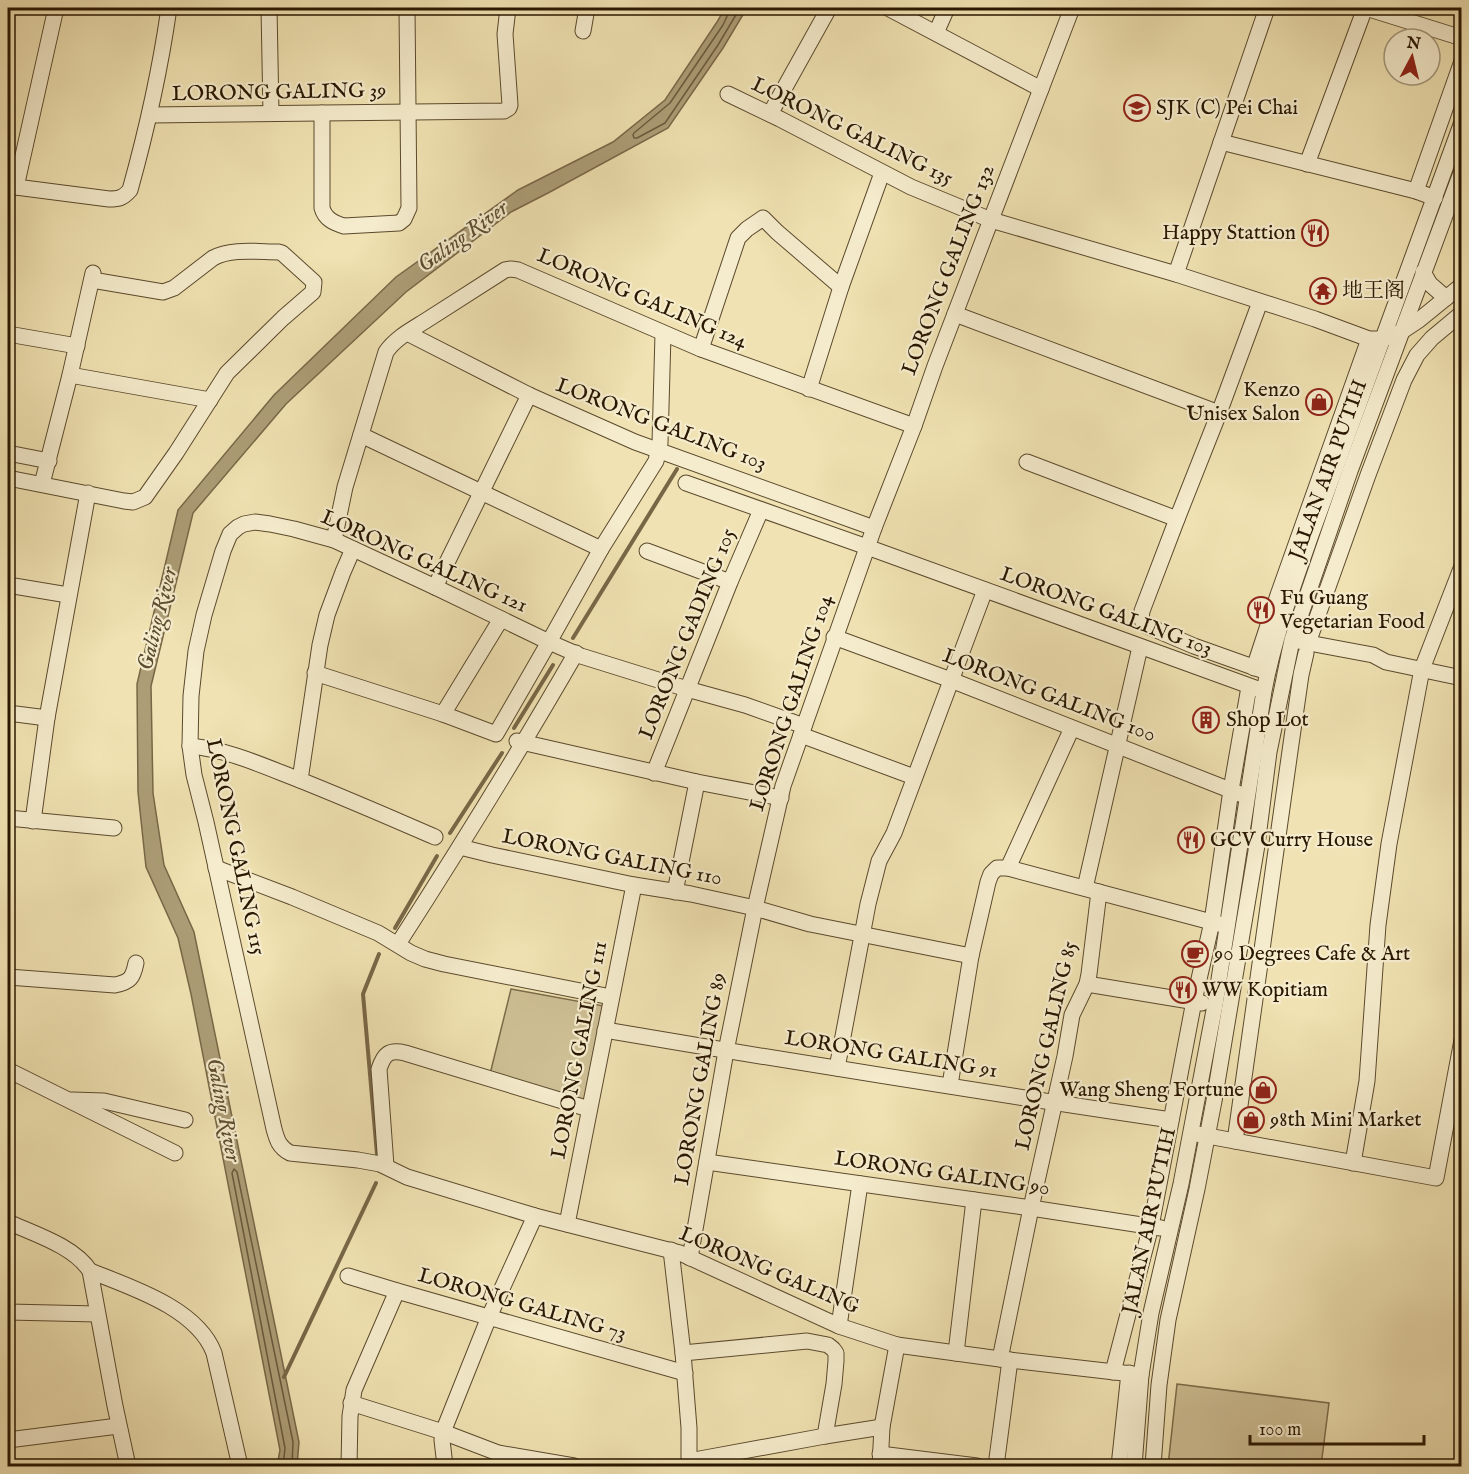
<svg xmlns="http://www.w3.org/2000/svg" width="1469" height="1474" font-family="'IM FELL English','Noto Serif SC',serif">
  <rect width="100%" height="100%" fill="#f0e2b2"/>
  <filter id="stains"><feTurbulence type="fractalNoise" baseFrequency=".00333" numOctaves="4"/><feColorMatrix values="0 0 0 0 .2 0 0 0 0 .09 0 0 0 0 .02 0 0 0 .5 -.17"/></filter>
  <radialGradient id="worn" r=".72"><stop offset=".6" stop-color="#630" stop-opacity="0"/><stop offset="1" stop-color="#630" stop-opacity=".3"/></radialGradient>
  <!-- green -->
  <g fill="#cebf94" stroke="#7c6b4a" stroke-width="1.5">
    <path d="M511 989 604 1006 586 1100 490 1074Z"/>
    <path d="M1177 1384 1329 1403 1321 1466H1168Z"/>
  </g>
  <!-- water -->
  <path fill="#ac9d76" stroke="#786747" stroke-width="1.5" d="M725 8H747L723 48 668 128 548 193 511 212 406 292 286 404 193 513 151 686 153 793 164 865 194 932 299 1442 297 1466H277L280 1450 191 994 178 938 146 867 138 792 137 684 178 510 274 395 396 277 518 190 613 142 665 100 717 22Z"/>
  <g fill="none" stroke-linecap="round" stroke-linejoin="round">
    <!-- shore -->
    <g stroke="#6a5a3c" stroke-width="1.5">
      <path d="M729 8V12L723 25 670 103 634 133 633 135 634 138H637L665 123 718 45 740 8"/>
      <path d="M283 1466 285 1448 232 1173 234 1169 237 1172 293 1442 292 1466"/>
    </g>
    <!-- stream -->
    <g stroke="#786747" stroke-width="4">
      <path d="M573 638 677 469"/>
      <path d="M514 728 553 665"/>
      <path d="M450 833 502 753"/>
      <path d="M395 928 437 856"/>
      <path d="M377 1154 363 994 379 954"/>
      <path d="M284 1377 376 1183"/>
    </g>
    <defs>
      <g id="minor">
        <path d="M269 8 271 113"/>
        <path d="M888 8 1041 89"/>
        <path d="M1366 8 1462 38"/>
        <path d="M583 31 587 8"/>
        <path d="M936 33 947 8"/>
        <path d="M728 94 780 119 911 187 991 220 1176 274 1315 319 1369 339H1383L1401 332 1419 320 1462 285"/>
        <path d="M322 113V208C325 219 334 223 344 226L399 223 404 219 409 208 407 8"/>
        <path d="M770 114 829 8"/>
        <path d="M150 115 504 111 509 108 510 105 505 34 508 8"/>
        <path d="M1221 142 1416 191 1435 198"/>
        <path d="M1307 164 1365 8"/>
        <path d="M8 186 109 199C119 199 123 198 130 190 147 129 160 71 169 8"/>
        <path d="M16 187 56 8"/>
        <path d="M1416 191 1462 61"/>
        <path d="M1423 272 1430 284 1446 298"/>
        <path d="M1176 274 1267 8"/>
        <path d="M1260 302 1219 413 1177 519 1142 611C1141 618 1141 622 1147 626L1194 646 1267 672"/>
        <path d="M955 314 1219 413"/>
        <path d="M407 333 529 395 635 442 874 528"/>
        <path d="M8 334 77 346"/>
        <path d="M701 349 738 238 747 229 763 218 777 232 841 287"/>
        <path d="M70 375 210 400"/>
        <path d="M809 389 841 287 882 173"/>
        <path d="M361 435 601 549"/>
        <path d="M8 453 49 461"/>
        <path d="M1027 462 1177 519"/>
        <path d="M8 478 124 501 133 502 145 497 176 453 227 373 283 318 313 292 314 282 282 253 279 252C258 252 231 248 213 258L174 288 163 292 92 280"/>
        <path d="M686 483 867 547 1258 689"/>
        <path d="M42 484 70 375 93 273"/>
        <path d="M334 540 345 487 386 352C396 337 415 328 430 318 455 302 480 286 505 270L511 269 518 270 701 349 914 426"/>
        <path d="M647 551 730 582"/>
        <path d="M8 585 68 595"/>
        <path d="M435 587 529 395"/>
        <path d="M834 637 951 680 1240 794"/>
        <path d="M1298 641 1373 655 1386 662 1462 678"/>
        <path d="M1308 643 1368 475 1404 380 1417 355 1432 338 1462 313"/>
        <path d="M1254 668 1278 595 1369 339"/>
        <path d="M315 673 443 714 496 734 549 642 601 549 656 461 660 443 663 334"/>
        <path d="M8 713 47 718"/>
        <path d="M443 714 501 619"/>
        <path d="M804 726 745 705 687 689 581 656 549 642 435 587 334 540 294 529 270 524 255 522 244 524 238 527 230 534 223 551 204 615 196 651 191 696 190 746 194 775 206 822 274 1129C277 1140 279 1147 290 1153L358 1160 380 1164 407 1177 535 1216 680 1253 839 1326 897 1345 1000 1359 1141 1375"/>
        <path d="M801 735 914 777"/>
        <path d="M517 741 697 782 781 798"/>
        <path d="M190 746C222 749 252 761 282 773 334 793 384 815 435 837"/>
        <path d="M654 773 730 582 761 510"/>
        <path d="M300 780 320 645 327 615 343 572 353 549"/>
        <path d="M8 818 114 828"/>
        <path d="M33 821 47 718 88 493"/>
        <path d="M460 847 492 855 634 885 691 894 755 908 810 924 971 956"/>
        <path d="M216 868 292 897 378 933 411 953 425 959 444 964 611 997"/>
        <path d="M1008 868 1072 728"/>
        <path d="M1085 888 1140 647"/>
        <path d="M675 892 697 782"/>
        <path d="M398 944C459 849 519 752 576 653"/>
        <path d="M8 977 115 985C130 982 133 978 136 963"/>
        <path d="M1087 984 1202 1003"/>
        <path d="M605 1030C793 1062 982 1092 1171 1120"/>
        <path d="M837 1068 868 904 879 861 894 833 985 590"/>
        <path d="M8 1070 175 1153"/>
        <path d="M950 1085 971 956 988 882 991 874 997 868H1008L1219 924"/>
        <path d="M72 1100 104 1101 185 1120"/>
        <path d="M1197 1134 1436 1178 1462 1040"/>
        <path d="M1235 1141 1291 744 1301 675 1306 653"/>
        <path d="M707 1162 1031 1208 1161 1228"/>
        <path d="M1353 1163 1367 1081 1378 925 1389 844 1422 669 1462 566"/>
        <path d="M386 1166 379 1069C384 1054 389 1049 405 1053L589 1109"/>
        <path d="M8 1222C34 1234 74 1246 90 1271L115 1406 128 1466"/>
        <path d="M567 1224 634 885"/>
        <path d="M671 1250 683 1353 689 1428V1466"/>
        <path d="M690 1258 726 1051 755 908 783 786 874 528 914 426 935 366 1072 8"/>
        <path d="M90 1271C130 1287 197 1308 214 1353L240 1466"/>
        <path d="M348 1276 397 1291 685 1373"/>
        <path d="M8 1312 97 1314"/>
        <path d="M839 1326 860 1184"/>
        <path d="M683 1353 807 1341 828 1345 833 1349 836 1353V1361L834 1384 825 1436"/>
        <path d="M956 1353 974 1200"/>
        <path d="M1000 1359 1031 1208 1065 1056 1072 1015 1087 984 1089 974 1099 892"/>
        <path d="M1113 1372 1151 1226 1194 1001 1212 922 1231 790 1249 687"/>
        <path d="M351 1403 443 1432 498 1453 574 1466"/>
        <path d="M8 1440 118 1426"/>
        <path d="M880 1454 977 1466"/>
        <path d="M689 1461 825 1436 882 1427"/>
        <path d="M349 1466 350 1416 354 1390 397 1291"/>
        <path d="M445 1466 442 1440 443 1432 489 1317 535 1216"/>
        <path d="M880 1466 882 1427 897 1345"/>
        <path d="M996 1466 1010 1360"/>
        <path d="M1119 1466 1129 1373"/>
        <path d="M1134 1466 1141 1375 1151 1313 1181 1184 1215 1005 1264 691C1274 638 1293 586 1311 535L1462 122"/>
        <path d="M1153 1466 1159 1385 1168 1320 1197 1189 1214 1101 1257 845 1269 752 1292 640 1350 471 1462 170"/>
      </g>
    </defs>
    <!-- minor casing -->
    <use href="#minor" stroke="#5b4a2d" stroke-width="17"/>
    <!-- minor -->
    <use href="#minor" stroke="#f5eccd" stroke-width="15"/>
  </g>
  <!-- icons -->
  <defs>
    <symbol id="school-ring" viewBox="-11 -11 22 22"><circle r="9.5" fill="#f5eccd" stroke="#8f2418" stroke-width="1.5"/><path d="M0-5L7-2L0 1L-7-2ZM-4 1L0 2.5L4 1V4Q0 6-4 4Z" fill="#8f2418"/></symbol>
    <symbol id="restaurant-ring" viewBox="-11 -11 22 22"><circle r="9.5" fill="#f5eccd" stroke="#8f2418" stroke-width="1.5"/><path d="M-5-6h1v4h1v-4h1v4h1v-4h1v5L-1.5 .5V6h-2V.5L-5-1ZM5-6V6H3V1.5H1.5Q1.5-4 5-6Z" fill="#8f2418"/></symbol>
    <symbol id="temple-ring" viewBox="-11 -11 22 22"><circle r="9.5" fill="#f5eccd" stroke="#8f2418" stroke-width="1.5"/><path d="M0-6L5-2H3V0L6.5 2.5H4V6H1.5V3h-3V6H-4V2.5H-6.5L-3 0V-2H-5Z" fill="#8f2418"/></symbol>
    <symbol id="shop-ring" viewBox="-11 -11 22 22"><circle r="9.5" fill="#f5eccd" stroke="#8f2418" stroke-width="1.5"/><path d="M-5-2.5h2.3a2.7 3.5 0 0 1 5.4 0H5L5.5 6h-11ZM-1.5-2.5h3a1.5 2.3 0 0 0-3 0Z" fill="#8f2418"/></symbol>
    <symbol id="building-ring" viewBox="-11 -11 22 22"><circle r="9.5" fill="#f5eccd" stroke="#8f2418" stroke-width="1.5"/><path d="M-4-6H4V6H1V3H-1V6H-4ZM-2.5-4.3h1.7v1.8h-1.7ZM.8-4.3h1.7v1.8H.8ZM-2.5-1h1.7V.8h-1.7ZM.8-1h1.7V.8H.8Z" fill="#8f2418"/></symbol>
    <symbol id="cafe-ring" viewBox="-11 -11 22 22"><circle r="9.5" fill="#f5eccd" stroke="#8f2418" stroke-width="1.5"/><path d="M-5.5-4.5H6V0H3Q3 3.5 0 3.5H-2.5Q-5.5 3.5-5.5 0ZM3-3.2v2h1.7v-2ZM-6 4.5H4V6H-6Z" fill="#8f2418"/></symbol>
  </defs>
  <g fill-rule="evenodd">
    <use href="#school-ring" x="1122" y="93" width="30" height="30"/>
    <use href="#restaurant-ring" x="1300" y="218" width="30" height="30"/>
    <use href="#temple-ring" x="1308" y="276" width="30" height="30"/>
    <use href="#shop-ring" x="1304" y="387" width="30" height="30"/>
    <use href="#restaurant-ring" x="1246" y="595" width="30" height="30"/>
    <use href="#building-ring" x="1191" y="705" width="30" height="30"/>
    <use href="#restaurant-ring" x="1176" y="825" width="30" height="30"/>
    <use href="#cafe-ring" x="1180" y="939" width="30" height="30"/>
    <use href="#restaurant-ring" x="1168" y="975" width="30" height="30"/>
    <use href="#shop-ring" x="1248" y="1075" width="30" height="30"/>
    <use href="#shop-ring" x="1236" y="1105" width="30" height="30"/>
  </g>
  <g text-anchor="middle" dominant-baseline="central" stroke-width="4.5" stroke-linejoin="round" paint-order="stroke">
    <!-- street labels -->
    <g font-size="21" fill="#291701" stroke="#f5eccd">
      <text transform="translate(279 93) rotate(-1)">LORONG GALING 39</text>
      <text transform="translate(852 132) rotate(26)">LORONG GALING 135</text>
      <text transform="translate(949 270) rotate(-69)">LORONG GALING 132</text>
      <text transform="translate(642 299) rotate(23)">LORONG GALING 124</text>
      <text transform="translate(661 425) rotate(21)">LORONG GALING 103</text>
      <text transform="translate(1329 470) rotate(-70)">JALAN AIR PUTIH</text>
      <text transform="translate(424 562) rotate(24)">LORONG GALING 121</text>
      <text transform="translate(1106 612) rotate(20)">LORONG GALING 103</text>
      <text transform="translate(688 634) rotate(-68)">LORONG GADING 105</text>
      <text transform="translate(1049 696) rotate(21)">LORONG GALING 100</text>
      <text transform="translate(792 703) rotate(-72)">LORONG GALING 104</text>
      <text transform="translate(235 847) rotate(78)">LORONG GALING 115</text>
      <text transform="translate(612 858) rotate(11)">LORONG GALING 110</text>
      <text transform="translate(1047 1046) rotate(-77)">LORONG GALING 85</text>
      <text transform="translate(580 1050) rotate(-79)">LORONG GALING 111</text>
      <text transform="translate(891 1055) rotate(9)">LORONG GALING 91</text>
      <text transform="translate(701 1079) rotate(-80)">LORONG GALING 89</text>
      <text transform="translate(942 1174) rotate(8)">LORONG GALING 90</text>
      <text transform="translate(1150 1221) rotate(-78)">JALAN AIR PUTIH</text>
      <text transform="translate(769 1271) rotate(23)">LORONG GALING</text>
      <text transform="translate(522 1305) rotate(16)">LORONG GALING 73</text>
    </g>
    <!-- poi labels -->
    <g font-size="21" fill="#291701" stroke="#f5eccd" text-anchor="start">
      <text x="1156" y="108">SJK (C) Pei Chai</text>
      <text x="1296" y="233" text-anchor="end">Happy Stattion</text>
      <text x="1342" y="291">地王阁</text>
      <text x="1300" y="390" text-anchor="end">Kenzo<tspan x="1300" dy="24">Unisex Salon</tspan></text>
      <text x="1280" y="598">Fu Guang<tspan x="1280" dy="24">Vegetarian Food</tspan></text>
      <text x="1226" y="720">Shop Lot</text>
      <text x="1210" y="840">GCV Curry House</text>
      <text x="1214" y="954">90 Degrees Cafe &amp; Art</text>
      <text x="1202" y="990">WW Kopitiam</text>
      <text x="1244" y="1090" text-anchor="end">Wang Sheng Fortune</text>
      <text x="1270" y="1120">98th Mini Market</text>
    </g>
    <!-- water labels -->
    <g font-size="22" font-style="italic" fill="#5d4d30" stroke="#f5eccd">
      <text transform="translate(463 237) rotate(-36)">Galing River</text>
      <text transform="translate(158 619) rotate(-76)">Galing River</text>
      <text transform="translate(223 1110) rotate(79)">Galing River</text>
    </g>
  </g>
  <!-- margin -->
  <rect width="1469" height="1474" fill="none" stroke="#f0e2b2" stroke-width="30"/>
  <rect x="9" y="9" width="1451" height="1456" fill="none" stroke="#291701" stroke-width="3"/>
  <rect x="15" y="15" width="1439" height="1444" fill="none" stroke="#291701" stroke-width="1.5"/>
  <!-- north arrow -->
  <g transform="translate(1412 57) rotate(7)"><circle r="28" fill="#f5eccd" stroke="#a3977b" stroke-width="1.5"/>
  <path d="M0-4.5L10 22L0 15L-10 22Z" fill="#8f2418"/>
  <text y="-9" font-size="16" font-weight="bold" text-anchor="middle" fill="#291701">N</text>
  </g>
  <!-- scale -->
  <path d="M1250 1435v9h174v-9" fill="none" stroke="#291701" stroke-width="3"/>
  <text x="1259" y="1435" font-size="18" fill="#291701" stroke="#f5eccd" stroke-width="4.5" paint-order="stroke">100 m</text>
  <rect width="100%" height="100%" filter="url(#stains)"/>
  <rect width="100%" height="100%" fill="url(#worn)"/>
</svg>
